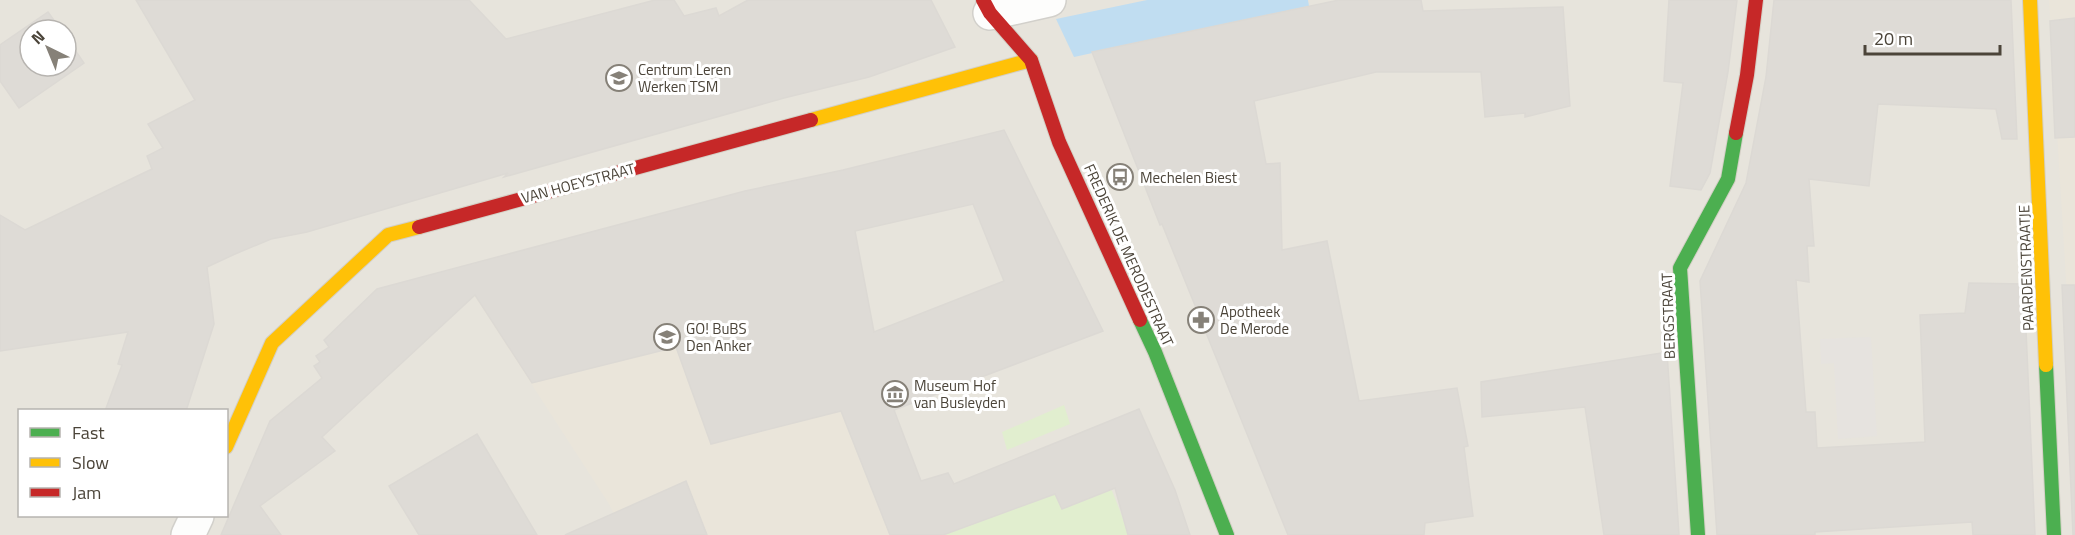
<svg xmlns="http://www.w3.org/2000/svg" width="2075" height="535" font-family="'Titillium Web',sans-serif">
  <rect width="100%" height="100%" fill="#f4f2ee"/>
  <!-- residential -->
  <path fill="#e7e4dc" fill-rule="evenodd" d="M0 0H2075V535H0ZM30 30H66V66H30ZM20 410H226V516H20Z"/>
  <!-- education -->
  <g fill="#eae5da">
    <path d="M2049 0H2075V362H2071Z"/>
    <path d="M745 191 773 294 816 281 844 420 890 535H624L609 504 457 269Z"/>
  </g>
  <!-- green -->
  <g fill="#e1eecf">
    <path d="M1064 405 1070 424 1007 450 1002 432Z"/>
    <path d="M1105 473 1122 516 1128 535H944L1055 494 1062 508Z"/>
  </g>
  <!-- parking -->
  <path fill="#e6e3df" d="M1871 337 1877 436 1838 439 1834 363 1821 364 1820 339Z"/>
  <!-- water -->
  <path fill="#c0ddf1" d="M1147 0H1308L1309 6 1074 57 1056 19Z"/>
  <!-- building -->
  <g fill="#dedbd6" stroke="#dcd9d4" stroke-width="1.5" fill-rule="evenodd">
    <path d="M136 0H469L506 39 655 0H674L684 16 716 8 719 16 748 0H931L955 47 869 77 784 98 504 177 508 173 307 232 271 239 235 254 207 267 214 324 186 411H105L122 365 118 364 128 332 0 351V215L25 230 152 169 147 156 163 148 148 124 195 100Z"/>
    <path d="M1339 0H1421L1423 11 1563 7 1570 106 1525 117V113L1485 117 1481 72H1376L1254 101 1266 164 1280 163 1282 250 1327 241 1359 401 1457 388 1468 446 1464 447 1473 516 1425 523 1424 535H1288L1162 224 1160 225 1092 52Z"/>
    <path d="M1669 0H1737L1728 72 1710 173 1701 190 1670 186 1683 83 1664 81Z"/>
    <path d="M1774 0H2011L2017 139H2002L1996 109 1878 104 1869 186 1809 179 1814 246H1807L1809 282 1796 280 1806 412H1815L1817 448 1925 442 1920 315 1965 313 1969 283 2024 284 2035 535H1973L1972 522 1815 532V535H1717L1700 281 1746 183 1766 77Z"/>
    <path d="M48 12 61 30H30V66H66V37L84 63 19 108 0 81V45Z"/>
    <path d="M2075 18V137L2055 138 2050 21Z"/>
    <path d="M1004 130 1103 331 894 410 921 481 948 473 954 484 1139 409 1175 490 1190 535H1128L1115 488 1062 509 1055 494 943 535H890L841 411 711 444 676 347 532 383 475 295 322 437 335 451 260 506 281 535H221L270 421 322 378 314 366 320 362 316 356 329 347 324 340 377 289 745 191 843 170ZM973 204 1004 281 874 332 855 231Z"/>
    <path d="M2062 285H2075V535H2073Z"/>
    <path d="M1667 352 1679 535H1604L1585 407 1482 417 1481 382Z"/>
    <path d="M477 434 537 535H419L389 486Z"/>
    <path d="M686 481 707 535H565Z"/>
  </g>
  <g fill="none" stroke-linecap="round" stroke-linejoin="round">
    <defs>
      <g id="street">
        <path d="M990 13 1049 0"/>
        <path d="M188 535 197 516"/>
      </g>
      <g id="fast">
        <path d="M1140 320 1155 352 1227 535"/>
        <path d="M2046 365 2054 535"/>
        <path d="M1698 535 1680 268 1728 179 1736 133"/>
      </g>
      <g id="slow">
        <path d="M2030 0 2046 365"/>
        <path d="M811 120 1031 60"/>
        <path d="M226 447 272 343 388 235 419 227"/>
      </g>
      <g id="jam">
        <path d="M983 0 990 13 1031 60 1059 142 1140 320"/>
        <path d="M1736 133 1747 75 1756 0"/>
        <path d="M419 227 811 120"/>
      </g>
    </defs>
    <!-- street casing -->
    <use href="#street" stroke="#d2d0cb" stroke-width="36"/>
    <!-- fast casing -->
    <use href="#fast" stroke="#d3cfc5" stroke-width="16"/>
    <!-- slow casing -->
    <use href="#slow" stroke="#d3cfc5" stroke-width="16"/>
    <!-- jam casing -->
    <use href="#jam" stroke="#d3cfc5" stroke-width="16"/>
    <!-- street -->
    <use href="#street" stroke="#fdfdfc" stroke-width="33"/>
    <!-- fast -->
    <use href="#fast" stroke="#4caf50" stroke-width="14"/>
    <!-- slow -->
    <use href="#slow" stroke="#ffc107" stroke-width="14"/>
    <!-- jam -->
    <use href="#jam" stroke="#c62828" stroke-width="14"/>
  </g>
  <!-- icons -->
  <defs>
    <symbol id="school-ring" viewBox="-11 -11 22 22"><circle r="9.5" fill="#fff" stroke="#868178" stroke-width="1.5"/><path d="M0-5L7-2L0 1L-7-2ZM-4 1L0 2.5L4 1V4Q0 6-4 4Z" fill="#868178"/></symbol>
    <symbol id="bus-ring" viewBox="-11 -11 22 22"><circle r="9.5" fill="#fff" stroke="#868178" stroke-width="1.5"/><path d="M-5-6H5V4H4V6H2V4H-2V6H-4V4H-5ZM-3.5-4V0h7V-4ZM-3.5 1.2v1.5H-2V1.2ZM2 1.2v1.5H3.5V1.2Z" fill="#868178"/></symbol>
    <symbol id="pharmacy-ring" viewBox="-11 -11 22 22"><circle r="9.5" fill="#fff" stroke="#868178" stroke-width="1.5"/><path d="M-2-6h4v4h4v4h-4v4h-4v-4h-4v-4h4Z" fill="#868178"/></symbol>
    <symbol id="museum-ring" viewBox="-11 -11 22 22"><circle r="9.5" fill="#fff" stroke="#868178" stroke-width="1.5"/><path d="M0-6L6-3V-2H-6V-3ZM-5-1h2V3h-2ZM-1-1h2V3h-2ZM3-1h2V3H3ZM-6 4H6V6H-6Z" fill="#868178"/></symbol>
  </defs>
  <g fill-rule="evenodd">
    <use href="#school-ring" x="604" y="63" width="30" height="30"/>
    <use href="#bus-ring" x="1105" y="162" width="30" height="30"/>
    <use href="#pharmacy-ring" x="1186" y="305" width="30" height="30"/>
    <use href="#school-ring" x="652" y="322" width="30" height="30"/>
    <use href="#museum-ring" x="880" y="379" width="30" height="30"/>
  </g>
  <g text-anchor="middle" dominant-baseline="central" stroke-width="6" stroke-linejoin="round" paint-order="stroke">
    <!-- poi labels -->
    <g font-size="15" fill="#4b4439" stroke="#fff" text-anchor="start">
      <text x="638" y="69">Centrum Leren<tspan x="638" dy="17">Werken TSM</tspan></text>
      <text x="1140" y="177">Mechelen Biest</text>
      <text x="1220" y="311">Apotheek<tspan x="1220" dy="17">De Merode</tspan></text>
      <text x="686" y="328">GO! BuBS<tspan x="686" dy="17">Den Anker</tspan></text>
      <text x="914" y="385">Museum Hof<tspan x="914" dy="17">van Busleyden</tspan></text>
    </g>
    <!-- street labels -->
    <g font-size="15" fill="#4b4439" stroke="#fff">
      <text transform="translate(578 183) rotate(-15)">VAN HOEYSTRAAT</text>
      <text transform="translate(1129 255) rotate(66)">FREDERIK DE MERODESTRAAT</text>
      <text transform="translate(2026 268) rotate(-92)">PAARDENSTRAATJE</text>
      <text transform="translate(1668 316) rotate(-92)">BERGSTRAAT</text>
    </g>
  </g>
  <!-- legend -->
  <rect x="18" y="409" width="210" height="108" fill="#ffffff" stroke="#b7b4b0" stroke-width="1.5"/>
  <rect x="30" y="428" width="30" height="9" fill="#4caf50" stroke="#b7b4b0" stroke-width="1.5"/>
  <text x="72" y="439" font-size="18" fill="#4b4439">Fast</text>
  <rect x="30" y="458" width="30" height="9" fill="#ffc107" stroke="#b7b4b0" stroke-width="1.5"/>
  <text x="72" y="469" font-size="18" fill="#4b4439">Slow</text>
  <rect x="30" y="488" width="30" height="9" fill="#c62828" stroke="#b7b4b0" stroke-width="1.5"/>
  <text x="72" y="499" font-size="18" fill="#4b4439">Jam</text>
  <!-- north arrow -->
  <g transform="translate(48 48) rotate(317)"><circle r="28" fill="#ffffff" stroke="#b7b4b0" stroke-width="1.5"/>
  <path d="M0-4.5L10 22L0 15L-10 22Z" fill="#868178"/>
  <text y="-9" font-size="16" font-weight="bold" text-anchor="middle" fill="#4b4439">N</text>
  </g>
  <!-- scale -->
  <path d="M1865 45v9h135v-9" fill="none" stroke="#4b4439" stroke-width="3"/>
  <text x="1874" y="45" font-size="18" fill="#4b4439" stroke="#ffffff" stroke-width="4.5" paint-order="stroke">20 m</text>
</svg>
